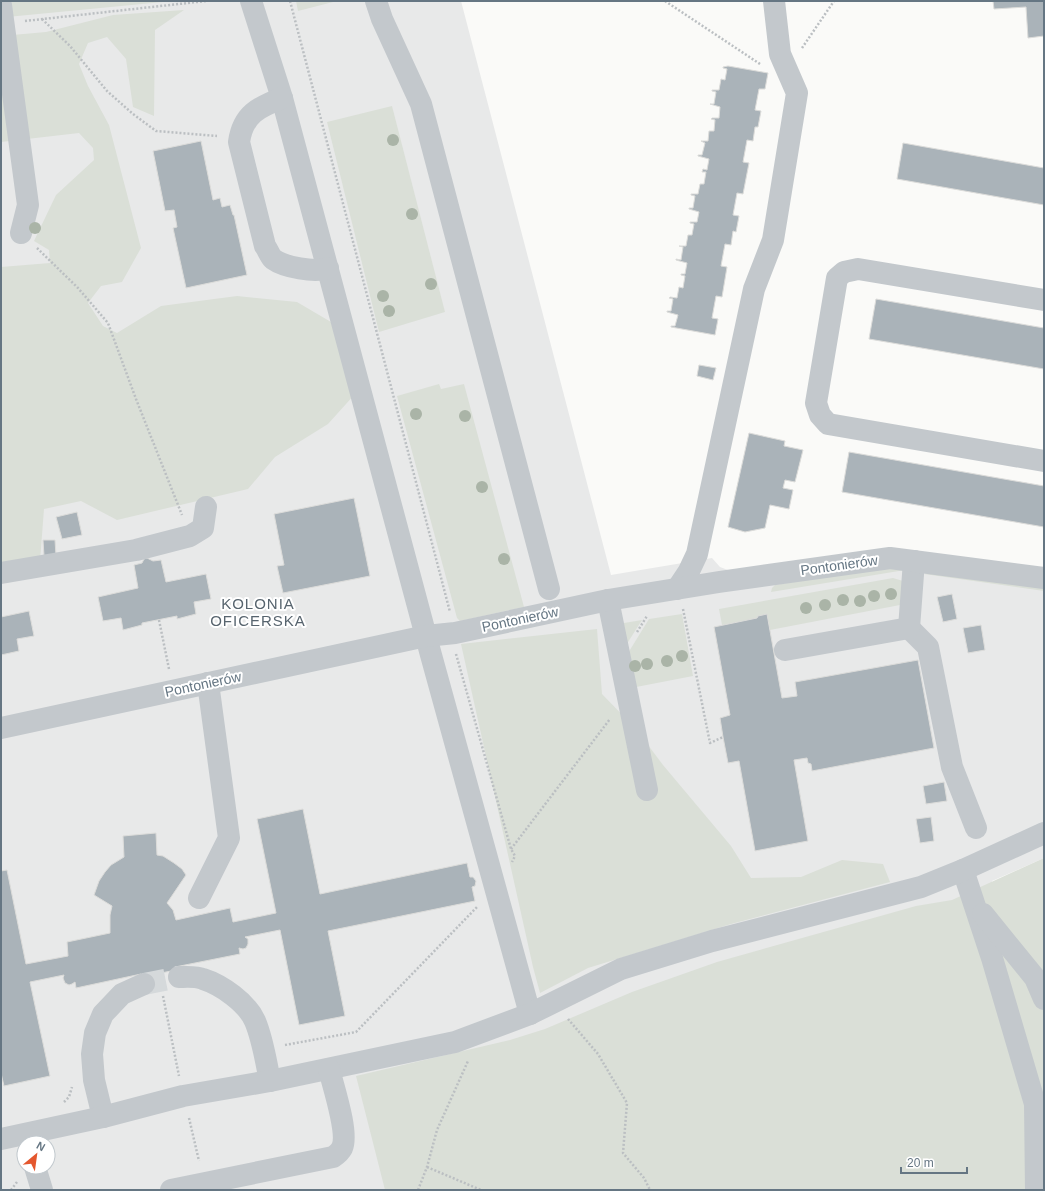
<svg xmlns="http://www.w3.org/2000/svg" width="1045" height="1191" font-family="Helvetica,sans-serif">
  <rect width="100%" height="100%" fill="#fafaf8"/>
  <!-- built -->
  <path fill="#e8e9e9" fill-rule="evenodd" d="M1 1H461L611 575 712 558 720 567 733 572 886 549 1044 569V858L992 881 1044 1190H1ZM24 1143H48V1167H24Z"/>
  <!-- green -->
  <g fill="#dadfd7">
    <path d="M13 1H173L7 17 11 3Z"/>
    <path d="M296 1H337L298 11Z"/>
    <path d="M184 10 155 30 154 116 133 107 126 59 107 37 88 43 79 64 88 86 109 125 141 248 122 282 101 286 88 303 103 326 117 333 161 306 237 296 297 302 331 322 355 394 328 424 275 457 248 489 117 520 81 501 44 509 40 561 1 566V267L50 263 49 250 34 241 56 195 94 160 93 148 79 133 1 142V36L46 32 113 15Z"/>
    <path d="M392 106 445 312 379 332 327 122Z"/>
    <path d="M439 384 441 389 464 384 524 607 460 621 457 618 397 396Z"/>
    <path d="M892 566 905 570 771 592 772 588 775 585Z"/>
    <path d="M931 573 1044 586V591L924 574Z"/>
    <path d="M893 578 903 581 900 605 770 630 767 614 758 616 757 618 722 625 719 609Z"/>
    <path d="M682 614 693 676 631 688 625 658 649 619Z"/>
    <path d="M642 620 623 650 618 624Z"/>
    <path d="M597 629 602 694 636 729 663 765 731 846 751 878 801 877 842 860 883 864 890 882 731 924 588 968 540 993 533 967 461 644Z"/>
    <path d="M1044 858V1190H385L356 1076 510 1040 545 1029 632 992 717 962 916 906 952 900Z"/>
  </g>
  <!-- building -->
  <g fill="#aab3b9" stroke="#dcdcda">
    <path d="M993 1H1044V36L1028 38 1026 7 994 9Z"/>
    <path d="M728 66 768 73 765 89H759L755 110 761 111 758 127H755L753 141 747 140 743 162 749 163 743 194 737 193 733 215 739 216 736 232 733 231 731 245 725 244 721 266 727 267 722 297 716 296 712 318 718 319 715 335 671 327V326H675L678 315 667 312V311H671L673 299 669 298 670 297 677 298 679 287 683 288 685 276 681 275V274H685L687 263 676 260V259L681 260 683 247 679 246H686L688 235H692L694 224 690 223V222H697L699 212 689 209V208H693L695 196 691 195V194H698L700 184H704L706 172H702L703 169 707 170 709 159 698 156V155H702L705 143 701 141H708L709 131H714L715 120 711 119 712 118H719L720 107 710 104H714L716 92 712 91V90H719L721 79 725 80 727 69 723 68V67Z"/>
    <path d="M201 141 213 200 220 198 222 207 230 205 233 215H234L247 275 186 288 173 228 177 227 174 210 165 211 153 151Z"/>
    <path d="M903 143 1044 168V205L897 179Z"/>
    <path d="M876 299 1044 328V369L869 339Z"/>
    <path d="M699 365 716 368 713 380 697 376Z"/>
    <path d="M749 433 785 441 784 446 803 450 795 482 785 480 783 488 793 490 789 509 770 505 765 528 745 532 728 527Z"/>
    <path d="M849 452 1044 486V527L842 492Z"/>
    <path d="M354 498 370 576 283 593 277 566 284 565 274 514Z"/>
    <path d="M77 512 82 535 62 539 56 517Z"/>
    <path d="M43 540H55L56 556H44Z"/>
    <path d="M147 558 153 561 161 560 166 582 206 574 211 599 194 602 196 614 177 619V616L142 623V625L123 630 121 618 103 621 98 597 138 588 134 565 142 563 144 559Z"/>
    <path d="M952 594 957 619 943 622 937 597Z"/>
    <path d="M29 611 34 636 17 639 19 651 1 655V617Z"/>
    <path d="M767 614 782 698 797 696 795 682 918 660 934 748 812 771 811 764 808 763 807 758 794 760 808 841 755 851 739 761 728 763 723 737 720 718 730 715 714 627 757 618 758 616Z"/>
    <path d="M981 625 985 650 968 653 963 628Z"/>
    <path d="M944 782 947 801 926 804 923 786Z"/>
    <path d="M303 809 320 894 467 863 470 877H473L476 881 475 886 472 887 475 901 328 931 345 1016 299 1025 280 930 245 937 248 939V944L246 948 243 949 239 948 240 954 175 967 176 970 141 977V974L76 988 75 982 72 984 69 985 65 983 63 978 64 975 30 982 50 1076 4 1086 1 1073V871L7 870 26 964 68 956 67 942 110 933V915L112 906 94 895 99 881 105 872 111 865 124 857 123 836 156 833 157 855 163 856 174 863 182 869 186 875 167 903 173 910 176 920 230 908 233 922 276 913 257 819Z"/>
    <path d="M931 817 934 841 920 843 916 819Z"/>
  </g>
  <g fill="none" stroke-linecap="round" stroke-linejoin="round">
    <!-- minor-tunnel -->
    <path stroke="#d5d9db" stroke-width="22" stroke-dasharray="22 11" stroke-linecap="butt" d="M144 984 179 977"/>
    <!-- path -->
    <g stroke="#bbbfc2" stroke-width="2.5" stroke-dasharray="2 2" stroke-linecap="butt">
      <path d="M290 1 450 612"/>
      <path d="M665 1 760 64"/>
      <path d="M42 19 70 46 107 91 133 114 156 131 217 136"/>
      <path d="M25 21 206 1"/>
      <path d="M802 48 834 1"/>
      <path d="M37 248 78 288 108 323 136 399 182 515"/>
      <path d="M683 609 710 743 723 737"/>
      <path d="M159 620 169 669"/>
      <path d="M637 632 647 616"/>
      <path d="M456 654 511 849 515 856 512 862"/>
      <path d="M511 849 610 719"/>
      <path d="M163 996 179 1076"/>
      <path d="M568 1019 598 1054 627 1103 623 1153 644 1178 650 1190"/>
      <path d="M285 1045 356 1032 477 907"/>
      <path d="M64 1102 69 1097 72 1087"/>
      <path d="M189 1118 199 1161"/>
      <path d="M427 1167 481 1190"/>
      <path d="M11 1190 17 1182"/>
      <path d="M418 1190 427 1167 437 1130 468 1061"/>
    </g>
    <!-- minor -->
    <g stroke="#c3c8cc" stroke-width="22">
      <path d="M251 1 282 98 431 655 530 1014"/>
      <path d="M376 1 382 19 421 104 549 589"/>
      <path d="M1 5 28 205 21 233"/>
      <path d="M282 98C259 107 243 114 239 142L265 246C268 250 270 256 273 259 284 267 315 273 328 268"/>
      <path d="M1044 300 858 269 844 272 837 278 816 403 820 415 828 424 1044 461"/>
      <path d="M1 573 136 550 190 536 203 528 206 507"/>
      <path d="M677 589 689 571 697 554 754 289 773 240 797 93 780 54 774 1"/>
      <path d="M608 600 647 790"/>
      <path d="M909 628 928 647 952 767 976 828"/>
      <path d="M785 650 909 628 914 561"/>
      <path d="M1 728 426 636 455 633 608 600 719 582 890 558 1044 578"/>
      <path d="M963 870 992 958 1035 1104 1036 1190"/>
      <path d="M199 898 229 838 208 683"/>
      <path d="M983 914 1035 978 1044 999"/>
      <path d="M179 977C186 977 196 976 203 979 222 985 247 1003 255 1021 263 1040 266 1062 270 1081"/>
      <path d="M103 1117 94 1080 92 1054 95 1033 103 1014 122 994 144 984"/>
      <path d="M1 1139 103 1117 183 1096 270 1081 455 1042 530 1014 621 969 712 941 921 887 963 870 1044 833"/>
      <path d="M35 1167 42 1190"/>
      <path d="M171 1190 333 1157C336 1155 340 1152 342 1148 349 1133 333 1086 329 1069"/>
    </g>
  </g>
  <!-- trees -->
  <g fill="#aab4a7">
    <circle cx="393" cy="140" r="6"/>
    <circle cx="412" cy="214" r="6"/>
    <circle cx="35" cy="228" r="6"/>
    <circle cx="431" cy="284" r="6"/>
    <circle cx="383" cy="296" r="6"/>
    <circle cx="389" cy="311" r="6"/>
    <circle cx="416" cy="414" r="6"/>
    <circle cx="465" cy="416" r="6"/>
    <circle cx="482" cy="487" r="6"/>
    <circle cx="504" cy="559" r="6"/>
    <circle cx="891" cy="594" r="6"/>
    <circle cx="874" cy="596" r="6"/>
    <circle cx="843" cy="600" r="6"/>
    <circle cx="860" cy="601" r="6"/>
    <circle cx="825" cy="605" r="6"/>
    <circle cx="806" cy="608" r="6"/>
    <circle cx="682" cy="656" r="6"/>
    <circle cx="667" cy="661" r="6"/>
    <circle cx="647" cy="664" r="6"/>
    <circle cx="635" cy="666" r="6"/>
  </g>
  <g text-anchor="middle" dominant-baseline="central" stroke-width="4" stroke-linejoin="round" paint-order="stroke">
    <!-- street labels -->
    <g font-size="14" fill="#657683" stroke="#fff">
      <text transform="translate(839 565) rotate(-8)">Pontonierów</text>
      <text transform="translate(520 619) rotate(-12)">Pontonierów</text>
      <text transform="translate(203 684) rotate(-12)">Pontonierów</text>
    </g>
    <!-- neighbourhood labels -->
    <g font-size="15" letter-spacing="1" fill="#57646e" stroke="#fff">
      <text x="258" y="603">KOLONIA<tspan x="258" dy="17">OFICERSKA</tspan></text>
    </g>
  </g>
  <!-- border -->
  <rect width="1045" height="1191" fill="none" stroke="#657683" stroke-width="4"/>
  <!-- north arrow -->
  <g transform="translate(36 1155) rotate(29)"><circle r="19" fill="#ffffff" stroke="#c1c8cd"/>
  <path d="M0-3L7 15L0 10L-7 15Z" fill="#e4572e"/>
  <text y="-6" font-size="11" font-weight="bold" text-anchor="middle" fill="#657683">N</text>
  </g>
  <!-- scale -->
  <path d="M901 1167v6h66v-6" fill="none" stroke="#657683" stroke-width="2"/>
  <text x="907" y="1167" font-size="12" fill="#657683" stroke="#ffffff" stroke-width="3" paint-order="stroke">20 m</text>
</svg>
